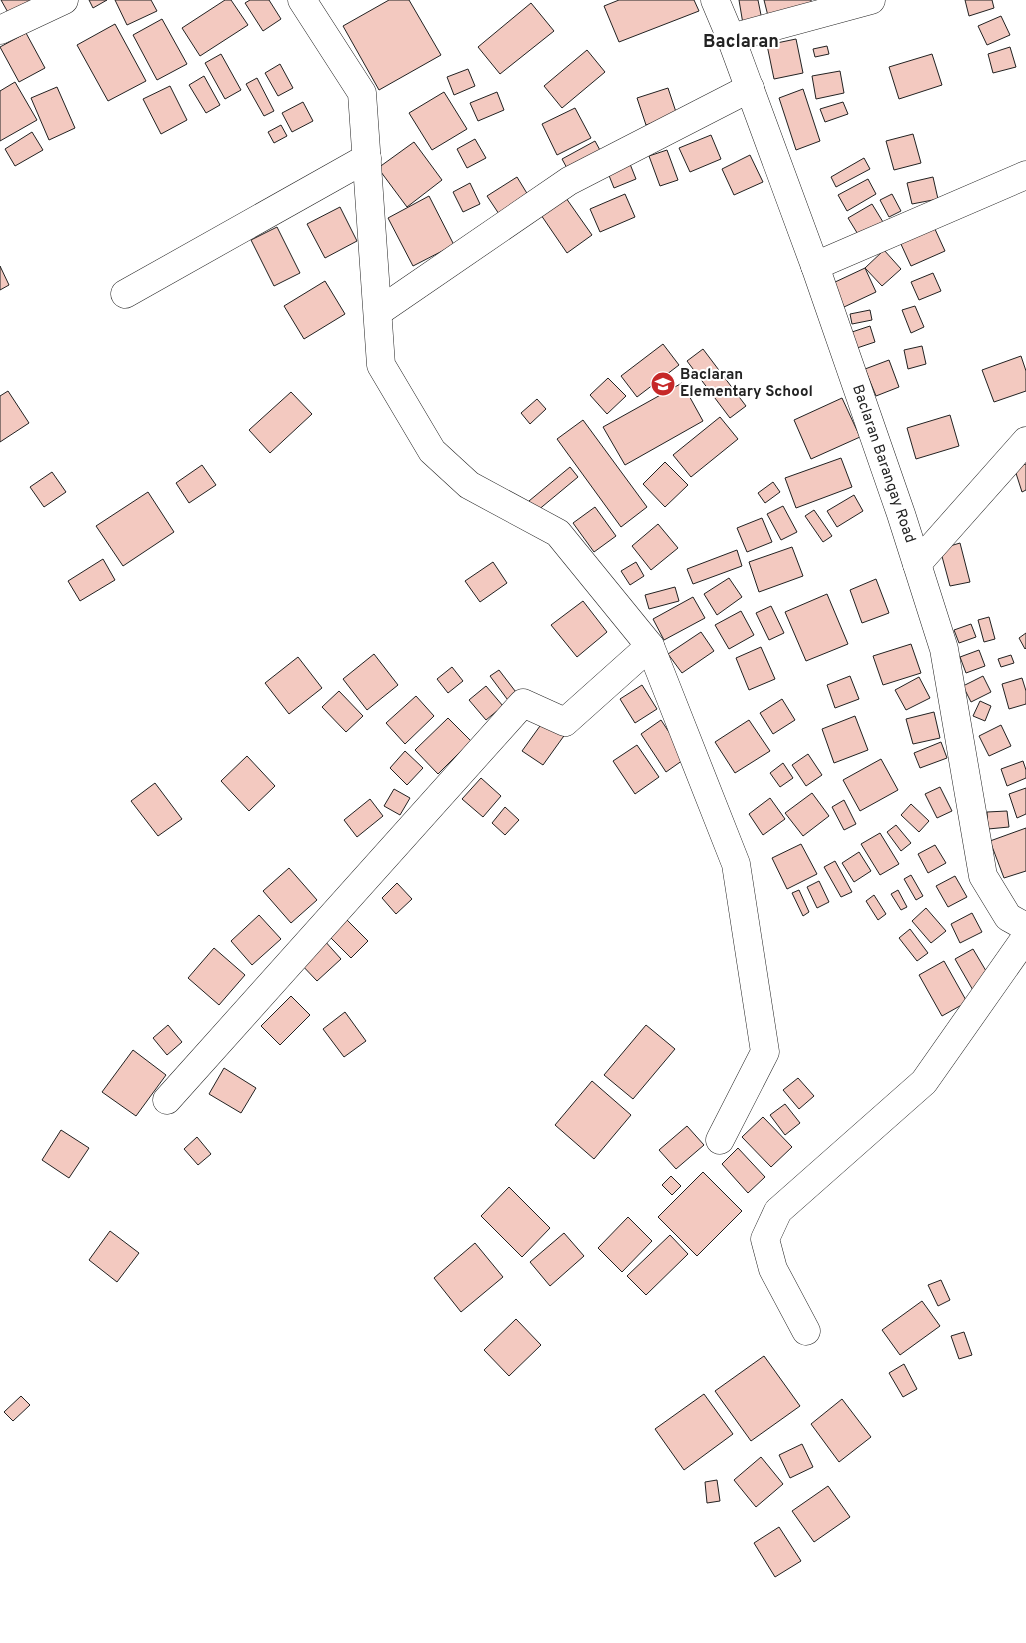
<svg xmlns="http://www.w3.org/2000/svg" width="1026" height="1643" font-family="Overpass,sans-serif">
  <rect width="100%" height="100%" fill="#fff"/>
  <!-- building -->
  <g fill="#f3c9c0" stroke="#222">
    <path d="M1 0H31L33 4 10 16Z"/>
    <path d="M89 0H107L93 8Z"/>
    <path d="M115 0H151L157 11 127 25Z"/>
    <path d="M225 0H231L248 25 200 56 182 28Z"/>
    <path d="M250 0H269L281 19 263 31 245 3Z"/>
    <path d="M389 0H409L441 55 379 90 343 26Z"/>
    <path d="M619 0H694L699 11 619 42 604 6Z"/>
    <path d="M739 0H758L762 20 743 24Z"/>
    <path d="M764 0H811L812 6 768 16Z"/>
    <path d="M965 0H992L994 8 969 16Z"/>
    <path d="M531 3 554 31 500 74 478 47Z"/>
    <path d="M1001 16 1010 35 987 45 978 26Z"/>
    <path d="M162 19 187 64 157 80 133 35Z"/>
    <path d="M115 24 146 81 108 101 77 45Z"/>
    <path d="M26 33 45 68 19 82 0 47Z"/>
    <path d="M796 39 803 73 774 79 767 45Z"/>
    <path d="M827 46 829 54 815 57 813 49Z"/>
    <path d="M1010 47 1016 67 993 73 988 54Z"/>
    <path d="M587 50 605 72 562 108 544 86Z"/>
    <path d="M221 54 241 90 225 99 205 63Z"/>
    <path d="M932 54 942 85 899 99 889 67Z"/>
    <path d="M280 64 293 88 278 96 265 73Z"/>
    <path d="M468 69 475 86 454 95 447 77Z"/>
    <path d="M840 71 844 93 816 99 812 76Z"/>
    <path d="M204 76 220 105 206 113 189 85Z"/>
    <path d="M257 78 274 111 264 116 246 84Z"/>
    <path d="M15 82 37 120 0 141V91Z"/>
    <path d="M170 86 187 120 161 134 143 99Z"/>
    <path d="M57 87 75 128 49 140 31 98Z"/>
    <path d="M668 88 677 115 646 125 637 98Z"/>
    <path d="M803 89 820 141 796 150 779 98Z"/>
    <path d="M444 92 467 129 432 150 409 113Z"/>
    <path d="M497 92 504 110 478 121 470 103Z"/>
    <path d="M303 102 313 121 292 132 282 113Z"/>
    <path d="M843 102 848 114 825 122 820 109Z"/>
    <path d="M575 108 591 138 557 155 542 124Z"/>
    <path d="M281 125 287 136 274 143 268 132Z"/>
    <path d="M32 132 43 150 15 166 5 149Z"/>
    <path d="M913 134 921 163 894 170 886 141Z"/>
    <path d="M711 135 721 159 690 172 679 148Z"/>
    <path d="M475 139 486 158 467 168 457 149Z"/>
    <path d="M595 141 601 152 568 170 562 159Z"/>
    <path d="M414 142 442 180 407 207 378 168Z"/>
    <path d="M667 150 678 180 660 186 649 156Z"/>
    <path d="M750 155 763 182 734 195 722 169Z"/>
    <path d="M864 158 870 169 836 187 831 177Z"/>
    <path d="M628 159 636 179 614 188 606 168Z"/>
    <path d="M517 177 528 195 499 214 487 196Z"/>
    <path d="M933 177 938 199 912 204 907 183Z"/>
    <path d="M868 179 876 194 847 211 838 195Z"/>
    <path d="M470 183 480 204 463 212 453 192Z"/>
    <path d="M625 194 635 217 600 232 590 209Z"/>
    <path d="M892 194 901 211 889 217 880 200Z"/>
    <path d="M429 196 454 245 413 266 388 218Z"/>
    <path d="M566 198 592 235 567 253 541 215Z"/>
    <path d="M872 204 883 222 859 236 848 218Z"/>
    <path d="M340 207 357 241 325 258 307 224Z"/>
    <path d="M277 227 300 273 274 286 251 240Z"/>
    <path d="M934 227 945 251 911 266 900 242Z"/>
    <path d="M884 250 901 269 882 286 865 268Z"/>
    <path d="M0 266 9 285 0 290Z"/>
    <path d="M865 268 876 292 844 307 833 283Z"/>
    <path d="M933 273 941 291 919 300 911 282Z"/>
    <path d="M325 281 345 314 304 339 284 306Z"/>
    <path d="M915 306 924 327 911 333 902 310Z"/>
    <path d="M870 310 872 320 852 324 850 314Z"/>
    <path d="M870 326 875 342 854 349 849 333Z"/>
    <path d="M663 344 679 365 637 397 621 376Z"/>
    <path d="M922 346 926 364 908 369 904 350Z"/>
    <path d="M703 349 746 406 730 418 687 361Z"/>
    <path d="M1021 356 1026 371V391L994 402 982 370Z"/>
    <path d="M889 360 899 387 876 396 865 369Z"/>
    <path d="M608 378 626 396 607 414 590 395Z"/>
    <path d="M682 383 703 421 625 465 603 427Z"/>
    <path d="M8 391 29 423 0 442V396Z"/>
    <path d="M291 392 312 414 270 453 249 430Z"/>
    <path d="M842 398 860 437 811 459 794 420Z"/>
    <path d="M537 399 546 409 530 424 521 413Z"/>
    <path d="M950 415 959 446 916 459 907 428Z"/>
    <path d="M720 417 738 439 691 477 673 455Z"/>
    <path d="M583 420 647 507 621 527 557 439Z"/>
    <path d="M841 458 852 487 796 508 785 478Z"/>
    <path d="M665 462 688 485 665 507 643 484Z"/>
    <path d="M1026 464V490L1022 492 1014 467Z"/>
    <path d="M202 465 216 485 189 503 176 483Z"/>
    <path d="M570 467 578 477 537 511 529 501Z"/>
    <path d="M52 472 66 492 44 507 30 487Z"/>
    <path d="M773 482 780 492 765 503 758 493Z"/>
    <path d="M148 492 174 532 123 566 96 526Z"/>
    <path d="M854 495 863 511 837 527 827 511Z"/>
    <path d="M783 506 797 532 781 540 767 514Z"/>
    <path d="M595 507 616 536 594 552 573 523Z"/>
    <path d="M814 510 832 536 823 542 805 516Z"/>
    <path d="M762 518 772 542 747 552 737 528Z"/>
    <path d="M658 524 678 548 651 570 632 546Z"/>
    <path d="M960 543 970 582 950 586 940 549Z"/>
    <path d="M792 547 803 576 759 592 749 562Z"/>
    <path d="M737 550 742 566 693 584 687 569Z"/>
    <path d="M103 559 115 580 80 601 68 581Z"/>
    <path d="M493 562 507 583 480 602 465 581Z"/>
    <path d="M636 562 644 576 630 585 621 571Z"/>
    <path d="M729 578 742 597 717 615 704 594Z"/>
    <path d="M876 579 889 613 862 623 850 590Z"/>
    <path d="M675 587 679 601 649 609 645 595Z"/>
    <path d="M827 594 848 644 806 661 785 612Z"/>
    <path d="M693 597 705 618 664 640 653 619Z"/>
    <path d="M583 601 607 632 577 657 551 625Z"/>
    <path d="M771 606 784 633 769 640 756 613Z"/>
    <path d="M741 611 754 635 729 649 715 625Z"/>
    <path d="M989 617 995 639 984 642 978 620Z"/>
    <path d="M971 624 976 637 959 643 954 630Z"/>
    <path d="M701 632 714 651 682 673 668 654Z"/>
    <path d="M1026 633V648L1025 649 1019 638Z"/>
    <path d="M911 644 921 673 883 685 873 656Z"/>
    <path d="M761 647 775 679 749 690 736 658Z"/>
    <path d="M979 650 985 666 966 673 960 657Z"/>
    <path d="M374 654 398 685 367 710 343 679Z"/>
    <path d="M1011 655 1014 663 1001 667 998 659Z"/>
    <path d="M298 657 322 688 289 714 265 683Z"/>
    <path d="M452 667 463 681 448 693 437 679Z"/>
    <path d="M499 670 522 700 513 707 490 676Z"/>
    <path d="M850 676 859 699 835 708 827 685Z"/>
    <path d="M983 676 991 692 971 702 963 686Z"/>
    <path d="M919 677 930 698 906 710 895 690Z"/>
    <path d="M1022 678 1026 691V704L1009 709 1002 684Z"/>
    <path d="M642 685 657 709 635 723 620 699Z"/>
    <path d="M486 686 503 706 486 720 469 700Z"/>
    <path d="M339 691 363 716 346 732 322 707Z"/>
    <path d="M416 696 434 716 405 744 386 723Z"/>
    <path d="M782 699 795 720 773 734 760 713Z"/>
    <path d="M980 701 991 706 985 721 973 716Z"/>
    <path d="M934 712 940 738 913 744 906 719Z"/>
    <path d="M855 716 868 750 834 763 822 729Z"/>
    <path d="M448 718 471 741 438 774 415 750Z"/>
    <path d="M545 719 566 733 543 765 522 751Z"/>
    <path d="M661 720 686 758 666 772 641 734Z"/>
    <path d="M749 720 770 751 735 773 715 742Z"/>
    <path d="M1001 725 1011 746 989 756 979 736Z"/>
    <path d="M941 742 947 758 920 768 914 753Z"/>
    <path d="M637 745 659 777 635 794 613 761Z"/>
    <path d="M405 751 423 768 407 785 390 768Z"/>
    <path d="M808 754 822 775 806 786 792 765Z"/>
    <path d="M247 756 275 786 249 811 221 781Z"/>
    <path d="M881 759 898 790 860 811 843 780Z"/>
    <path d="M1023 761 1026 770V778L1007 786 1001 769Z"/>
    <path d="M783 763 793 778 780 787 770 773Z"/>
    <path d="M481 778 501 796 483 817 462 799Z"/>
    <path d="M155 783 182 819 158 836 131 801Z"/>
    <path d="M940 787 952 811 937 818 925 794Z"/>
    <path d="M1026 788V814L1017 818 1009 794Z"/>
    <path d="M394 789 410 798 400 815 384 806Z"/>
    <path d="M812 793 829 816 803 836 785 813Z"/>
    <path d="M770 798 785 819 763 835 749 814Z"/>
    <path d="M370 799 383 816 357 837 344 820Z"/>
    <path d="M844 800 856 824 844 830 832 807Z"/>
    <path d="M911 804 929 821 919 832 901 815Z"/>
    <path d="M505 807 519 820 505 835 492 823Z"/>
    <path d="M1007 811 1009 827 988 829 987 812Z"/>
    <path d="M896 825 911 843 901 851 887 832Z"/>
    <path d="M1026 828V871L1004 878 990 841Z"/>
    <path d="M880 833 899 864 880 875 861 844Z"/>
    <path d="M801 844 817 874 787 889 772 858Z"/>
    <path d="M935 845 946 863 928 873 918 854Z"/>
    <path d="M859 852 871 871 854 882 842 863Z"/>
    <path d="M835 861 852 892 841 897 824 867Z"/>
    <path d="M289 868 317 900 291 923 263 891Z"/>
    <path d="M911 875 923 896 916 900 904 879Z"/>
    <path d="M955 876 967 897 948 907 936 886Z"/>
    <path d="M819 881 829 902 817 908 807 887Z"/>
    <path d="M397 883 412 899 396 914 382 898Z"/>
    <path d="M799 890 809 912 803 916 792 893Z"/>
    <path d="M898 890 907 907 901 910 891 894Z"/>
    <path d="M874 895 886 914 878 920 866 901Z"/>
    <path d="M926 908 946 931 931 943 912 921Z"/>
    <path d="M972 913 982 932 960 943 951 924Z"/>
    <path d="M259 915 281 939 252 965 231 941Z"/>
    <path d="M342 915 368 941 351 958 325 932Z"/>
    <path d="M910 929 928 953 917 961 899 938Z"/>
    <path d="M323 939 341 959 317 981 299 962Z"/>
    <path d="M214 948 245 975 219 1005 188 978Z"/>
    <path d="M973 949 992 981 974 992 955 959Z"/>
    <path d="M944 961 967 1002 942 1016 919 975Z"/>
    <path d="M291 996 310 1015 280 1045 261 1026Z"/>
    <path d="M345 1012 366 1041 344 1057 323 1029Z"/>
    <path d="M168 1025 182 1042 167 1055 153 1038Z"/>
    <path d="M646 1025 675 1049 633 1099 604 1075Z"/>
    <path d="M133 1050 166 1075 136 1116 102 1092Z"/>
    <path d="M224 1068 256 1088 241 1113 209 1094Z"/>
    <path d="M798 1078 814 1096 799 1109 783 1090Z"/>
    <path d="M592 1081 631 1115 594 1159 555 1125Z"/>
    <path d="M785 1104 800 1123 785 1135 770 1115Z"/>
    <path d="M763 1117 792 1147 771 1167 742 1137Z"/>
    <path d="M687 1126 704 1145 676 1169 659 1150Z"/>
    <path d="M61 1130 89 1148 69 1178 42 1160Z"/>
    <path d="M197 1137 211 1154 198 1165 184 1149Z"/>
    <path d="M738 1148 765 1177 748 1193 722 1164Z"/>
    <path d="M703 1172 742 1211 697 1256 658 1217Z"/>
    <path d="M671 1176 681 1186 672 1195 662 1185Z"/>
    <path d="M509 1187 550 1228 522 1257 481 1216Z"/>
    <path d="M628 1217 652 1241 622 1272 598 1248Z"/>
    <path d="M110 1231 139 1253 117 1282 89 1260Z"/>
    <path d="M564 1233 584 1256 550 1286 530 1262Z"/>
    <path d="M670 1235 688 1254 646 1295 627 1276Z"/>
    <path d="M475 1243 503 1277 461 1312 434 1278Z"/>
    <path d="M941 1280 950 1300 938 1306 928 1285Z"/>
    <path d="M922 1301 940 1326 900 1355 882 1330Z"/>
    <path d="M516 1319 541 1345 509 1376 484 1350Z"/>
    <path d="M964 1332 972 1355 959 1359 951 1336Z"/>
    <path d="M764 1356 800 1406 751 1441 715 1391Z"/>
    <path d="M904 1364 917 1389 903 1397 889 1373Z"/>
    <path d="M704 1394 733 1434 684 1470 655 1429Z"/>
    <path d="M21 1396 30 1405 13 1421 4 1412Z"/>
    <path d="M842 1399 871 1437 839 1462 811 1424Z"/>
    <path d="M802 1444 813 1467 790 1478 779 1455Z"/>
    <path d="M761 1457 783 1484 756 1507 734 1480Z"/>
    <path d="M717 1480 720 1501 707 1503 705 1482Z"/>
    <path d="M828 1486 850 1517 814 1542 792 1511Z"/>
    <path d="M779 1527 801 1561 775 1577 754 1543Z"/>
  </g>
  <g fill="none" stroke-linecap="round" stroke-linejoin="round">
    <defs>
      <g id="minor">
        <path d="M302 0 362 93 381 365 432 451 469 485 558 533 650 646 736 864 765 1052 720 1140"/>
        <path d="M715 0 731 38 815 266 901 514 944 649 983 876 1008 917 1026 927"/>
        <path d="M0 30 64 0"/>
        <path d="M731 38 871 0"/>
        <path d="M815 266 1026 175"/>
        <path d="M125 294 367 158"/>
        <path d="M378 312 569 181 750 88"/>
        <path d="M917 564 1026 441"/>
        <path d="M167 1100 523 703 565 722 650 646"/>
        <path d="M806 1331 773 1269 765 1239 778 1211 924 1082 1026 937"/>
      </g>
    </defs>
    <!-- minor casing -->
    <use href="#minor" stroke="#222" stroke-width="29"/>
    <!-- minor -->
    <use href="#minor" stroke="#fff" stroke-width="28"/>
  </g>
  <!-- icons -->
  <defs>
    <symbol id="school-disc" viewBox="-11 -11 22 22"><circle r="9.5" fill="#c62828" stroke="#fff"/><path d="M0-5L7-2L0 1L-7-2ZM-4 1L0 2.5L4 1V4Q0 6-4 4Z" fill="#fff"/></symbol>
  </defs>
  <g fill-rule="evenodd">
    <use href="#school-disc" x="649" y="370" width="28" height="28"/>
  </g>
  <g text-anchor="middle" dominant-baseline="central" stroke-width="4" stroke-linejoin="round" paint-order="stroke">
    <!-- poi labels -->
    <g font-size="15" font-weight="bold" fill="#222" stroke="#fff" text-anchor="start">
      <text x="680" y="375">Baclaran<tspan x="680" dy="17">Elementary School</tspan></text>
    </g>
    <!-- street labels -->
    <g font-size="15" fill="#222" stroke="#fff">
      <text transform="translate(883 464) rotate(71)">Baclaran Barangay Road</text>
    </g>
    <!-- quarter labels -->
    <g font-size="18" font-weight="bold" fill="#222" stroke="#fff">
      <text x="741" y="42">Baclaran</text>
    </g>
  </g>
</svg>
